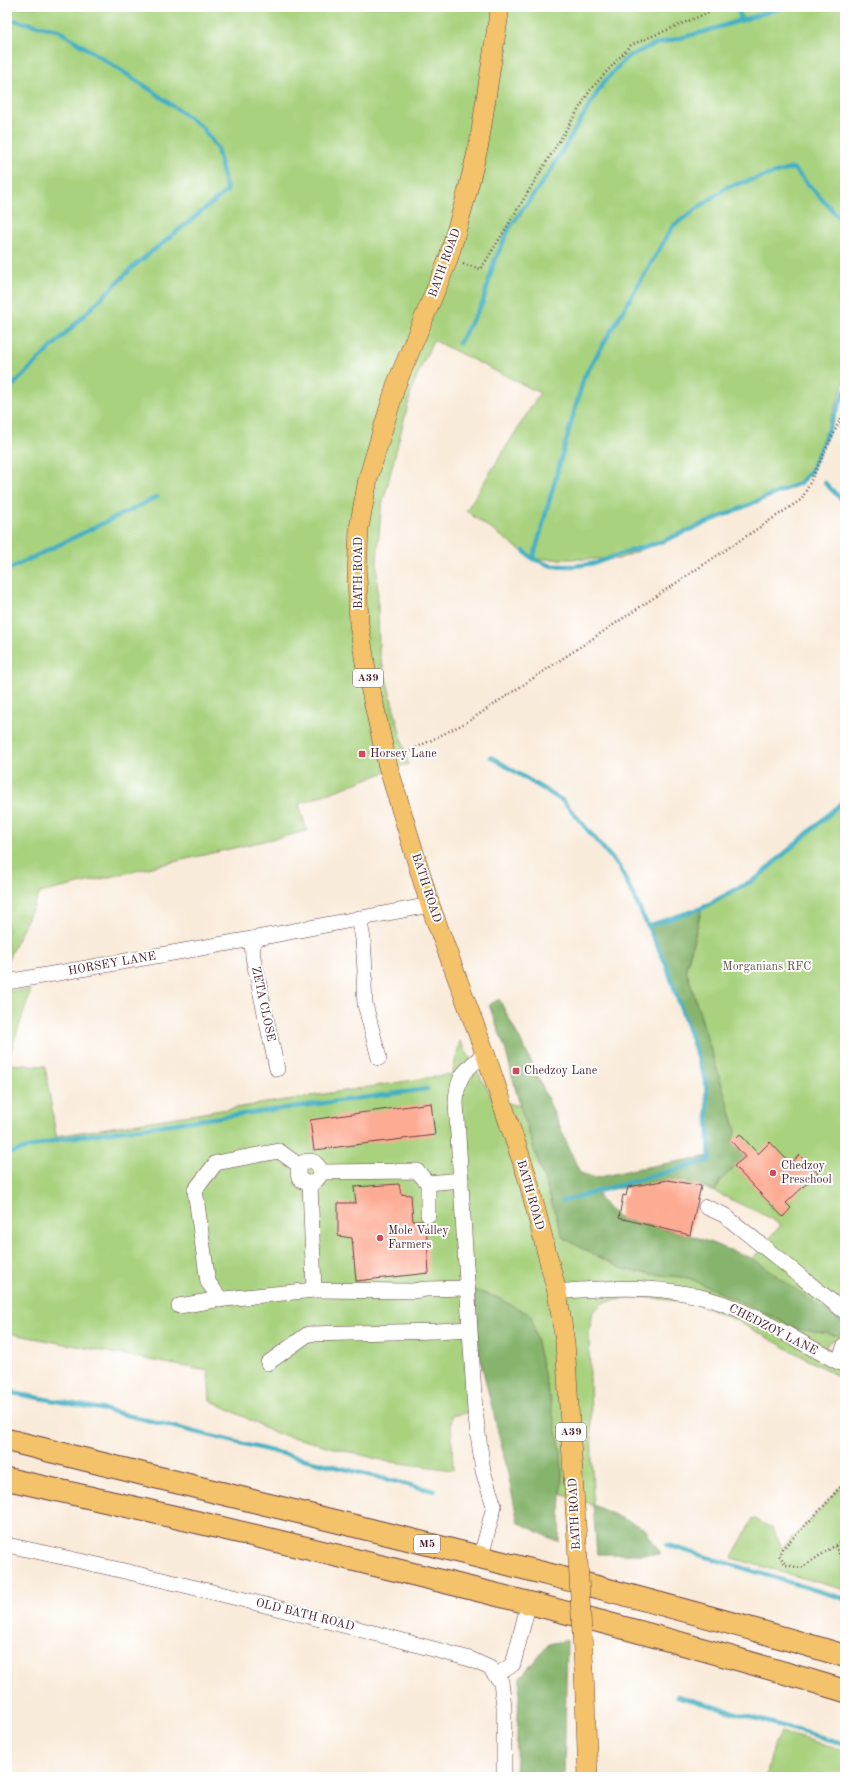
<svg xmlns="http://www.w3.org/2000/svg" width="852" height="1784" font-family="'Old Standard TT',serif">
  <rect width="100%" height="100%" fill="#fff"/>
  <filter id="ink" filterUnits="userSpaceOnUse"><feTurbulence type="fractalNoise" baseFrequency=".025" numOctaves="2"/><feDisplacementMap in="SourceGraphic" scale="8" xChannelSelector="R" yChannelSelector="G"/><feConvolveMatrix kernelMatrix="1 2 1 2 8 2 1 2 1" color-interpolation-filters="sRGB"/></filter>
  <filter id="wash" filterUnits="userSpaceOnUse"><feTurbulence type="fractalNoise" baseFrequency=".012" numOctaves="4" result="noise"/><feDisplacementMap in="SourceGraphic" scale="16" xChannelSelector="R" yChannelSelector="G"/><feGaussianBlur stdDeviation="0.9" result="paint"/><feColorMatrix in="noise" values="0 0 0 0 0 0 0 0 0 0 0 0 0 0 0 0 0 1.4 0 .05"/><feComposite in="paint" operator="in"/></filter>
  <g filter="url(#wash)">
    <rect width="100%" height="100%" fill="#f9ebda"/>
    <!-- green -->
    <g fill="#a8d27e" stroke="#797854">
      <path d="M7 7H845V380L810 472 800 483 619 559H533L466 511 540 393 433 340 413 385 381 510 377 562 379 651 408 764 299 804 307 831 40 893 7 961Z"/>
      <path d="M845 800V1345L833 1340 824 1347 845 1355V1380L735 1320 695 1303 643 1297 606 1301 593 1311 589 1335 593 1505 561 1493 562 1472 474 1290 475 1411 451 1416 453 1470 385 1461 276 1433 210 1400 208 1371 7 1333V1064L45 1066 56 1136 452 1074 460 1041 493 1099 520 1106 563 1237 581 1248 623 1269 643 1273 689 1278 798 1329 729 1286 781 1225 766 1216 715 1192 720 1181 726 1150 736 1131 686 969 702 908 757 878Z"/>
      <path d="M31 990 7 1063V991Z"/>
      <path d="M845 1481V1590L732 1558 753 1518 772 1528 782 1548 822 1508Z"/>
      <path d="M780 1732 845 1750V1777H766L774 1745Z"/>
    </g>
    <!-- forest -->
    <g fill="#86b46d" stroke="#686a4c">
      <path d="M702 908 686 969 736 1131 732 1142 745 1157 720 1181 715 1192 701 1186 628 1187 598 1191 600 1200 619 1218 690 1235 754 1259 845 1325 839 1336 798 1329 689 1278 643 1273 623 1269 581 1248 563 1237 520 1106 505 1048 489 1005 499 999 532 1063 580 1173 596 1178 635 1169 710 1156 706 1081 666 964 648 926Z"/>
      <path d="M474 1290 496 1297 531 1315 561 1450 562 1472 559 1542 518 1522 505 1460 479 1354Z"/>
      <path d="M593 1505 645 1529 661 1554H597Z"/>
      <path d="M567 1640 564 1777H515L520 1678 549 1644Z"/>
    </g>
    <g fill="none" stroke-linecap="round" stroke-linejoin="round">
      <!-- stream -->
      <g stroke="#45b0c3" stroke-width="4.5">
        <path d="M738 7 741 21"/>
        <path d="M7 19 58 30 151 90 202 127 217 148 227 191 134 266 7 391"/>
        <path d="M459 343 483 302 494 262 510 227 549 173 603 83 627 57 653 45 703 32 784 7"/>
        <path d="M825 483 845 503"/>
        <path d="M524 551 533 559 584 377 673 226 727 187 793 168 845 224"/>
        <path d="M533 559 552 566H574L596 563 626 552 661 542 800 483 810 472 845 391"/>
        <path d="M7 570 157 497"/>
        <path d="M491 757 563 801 620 868 666 964 706 1081 710 1160 563 1201"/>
        <path d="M648 926 702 908 757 878 845 800"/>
        <path d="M7 1154 60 1139 427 1089"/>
        <path d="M7 1364 13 1393"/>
        <path d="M7 1392 106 1410 434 1491"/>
        <path d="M667 1545 845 1599"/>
        <path d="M677 1696 845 1744"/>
      </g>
    </g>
    <g id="blocks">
      <!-- building -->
      <g fill="#fdac94">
        <path d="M431 1103 435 1135 314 1150 310 1120Z"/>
        <path d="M740 1134 758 1154 770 1142 791 1164 799 1155 818 1173 786 1203 791 1208 783 1217 734 1166 745 1157 732 1142Z"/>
        <path d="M668 1180 701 1186 690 1235 619 1218 623 1195 626 1196 628 1187Z"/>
        <path d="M399 1184 401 1194 411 1195 413 1221H422L426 1224 429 1273 356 1281 352 1238 338 1236V1203H356L354 1187Z"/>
      </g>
    </g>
  </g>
  <g filter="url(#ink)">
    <use href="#blocks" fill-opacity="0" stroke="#643e45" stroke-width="1"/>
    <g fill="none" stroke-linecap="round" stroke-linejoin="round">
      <defs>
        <g id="minor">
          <path d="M359 918 363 939 365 971 364 986 365 1004 379 1058"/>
          <path d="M252 939 253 957 277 1069"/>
          <path d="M7 982 252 939 430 905"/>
          <circle cx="309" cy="1172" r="11"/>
          <path d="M320 1172 417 1171 428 1183"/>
          <path d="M310 1183 314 1290 413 1291 426 1289 467 1288"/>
          <path d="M706 1207 724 1215 845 1312"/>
          <path d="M428 1215V1183L461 1180"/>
          <path d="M557 1292C622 1286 681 1284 742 1311 778 1327 810 1349 845 1365"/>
          <path d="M221 1300 208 1282 195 1190 216 1163 279 1151 300 1166"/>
          <path d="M179 1306 215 1300 314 1290"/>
          <path d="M838 1362 845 1345"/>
          <path d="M268 1363 308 1334 437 1331 469 1329"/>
          <path d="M7 1545C163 1578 317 1617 470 1659L490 1668 501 1682 504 1706V1777"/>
          <path d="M481 1557 494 1506 483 1471 475 1411 456 1103C457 1074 465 1071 485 1053"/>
          <path d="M496 1676 513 1664 529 1602"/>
        </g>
        <g id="major">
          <path d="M500 7 479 144 467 193 448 260 396 385 368 479 359 528 357 575 359 624 366 669 387 763 430 905 485 1053 527 1176 557 1292 565 1342 576 1523"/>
          <path d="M584 1671 588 1777"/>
        </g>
        <g id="highway">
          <path d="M7 1440C287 1511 569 1574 845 1656"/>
          <path d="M7 1479C129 1506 250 1534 371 1564 530 1602 688 1643 845 1691"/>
        </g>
      </defs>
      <!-- minor casing -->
      <use href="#minor" stroke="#643e45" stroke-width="16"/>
      <!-- major casing -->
      <use href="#major" stroke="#643e45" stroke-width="20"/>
      <!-- highway casing -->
      <use href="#highway" stroke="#643e45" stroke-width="24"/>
      <!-- path -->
      <g stroke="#643e45" stroke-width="2.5" stroke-dasharray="1 3" stroke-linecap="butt">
        <path d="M463 264 481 269 591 89 631 45 722 7"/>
        <path d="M402 755 469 721 802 499 845 410"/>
        <path d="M845 1481 822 1508 782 1549 779 1555 786 1565 801 1568 845 1539"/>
        <path d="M835 1546 845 1564"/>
      </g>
      <!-- minor -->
      <use href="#minor" stroke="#fff" stroke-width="15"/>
      <!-- major -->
      <use href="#major" stroke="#f3c26a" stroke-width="19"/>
      <!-- highway -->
      <use href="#highway" stroke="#f3c26a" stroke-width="22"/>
      <defs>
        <path id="major-bridge" d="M576 1523 584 1671"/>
      </defs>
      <!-- major-bridge casing -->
      <use href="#major-bridge" stroke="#643e45" stroke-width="20" stroke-linecap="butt"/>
      <!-- major-bridge -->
      <use href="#major-bridge" stroke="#f3c26a" stroke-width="19"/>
    </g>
  </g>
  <!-- markers -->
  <g fill="#d1495b" stroke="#fff" stroke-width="1.5">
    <rect x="358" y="750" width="8" height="8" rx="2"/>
    <rect x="512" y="1067" width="8" height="8" rx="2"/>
    <circle cx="773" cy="1173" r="4"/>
    <circle cx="380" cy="1238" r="4"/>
  </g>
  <g text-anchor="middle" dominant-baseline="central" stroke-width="4" stroke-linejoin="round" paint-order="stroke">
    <!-- shield labels -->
    <g fill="#fff" stroke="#80626b" stroke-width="1">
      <rect x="353" y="669" width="30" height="18" rx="3"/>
      <rect x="556" y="1423" width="30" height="18" rx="3"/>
      <rect x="414" y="1535" width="26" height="18" rx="3"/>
    </g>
    <g font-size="11" font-weight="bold" fill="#4a1f2b">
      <text x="368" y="678">A39</text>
      <text x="571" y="1432">A39</text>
      <text x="427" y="1544">M5</text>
    </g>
    <!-- street labels -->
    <g font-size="12" fill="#4a1f2b" stroke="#fff">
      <text transform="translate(445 263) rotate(-70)">BATH ROAD</text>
      <text transform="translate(359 573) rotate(-90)">BATH ROAD</text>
      <text transform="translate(426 888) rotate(72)">BATH ROAD</text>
      <text transform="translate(112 964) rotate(-10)">HORSEY LANE</text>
      <text transform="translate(263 1004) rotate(78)">ZETA CLOSE</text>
      <text transform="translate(530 1195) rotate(74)">BATH ROAD</text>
      <text transform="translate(773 1330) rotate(27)">CHEDZOY LANE</text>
      <text transform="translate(575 1514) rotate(-93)">BATH ROAD</text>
      <text transform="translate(305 1615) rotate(14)">OLD BATH ROAD</text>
    </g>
    <!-- poi labels -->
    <g font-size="12" fill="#4a1f2b" stroke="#fff" text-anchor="start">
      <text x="370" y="754">Horsey Lane</text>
      <text x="524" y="1071">Chedzoy Lane</text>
      <text x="781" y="1166">Chedzoy<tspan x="781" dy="14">Preschool</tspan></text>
      <text x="388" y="1231">Mole Valley<tspan x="388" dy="14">Farmers</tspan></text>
    </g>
    <!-- park labels -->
    <g font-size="12" fill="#654" stroke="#fff">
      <text x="767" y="967">Morganians RFC</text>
    </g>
  </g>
  <!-- margin -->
  <rect width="852" height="1784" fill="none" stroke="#fff" stroke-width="24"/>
</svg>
